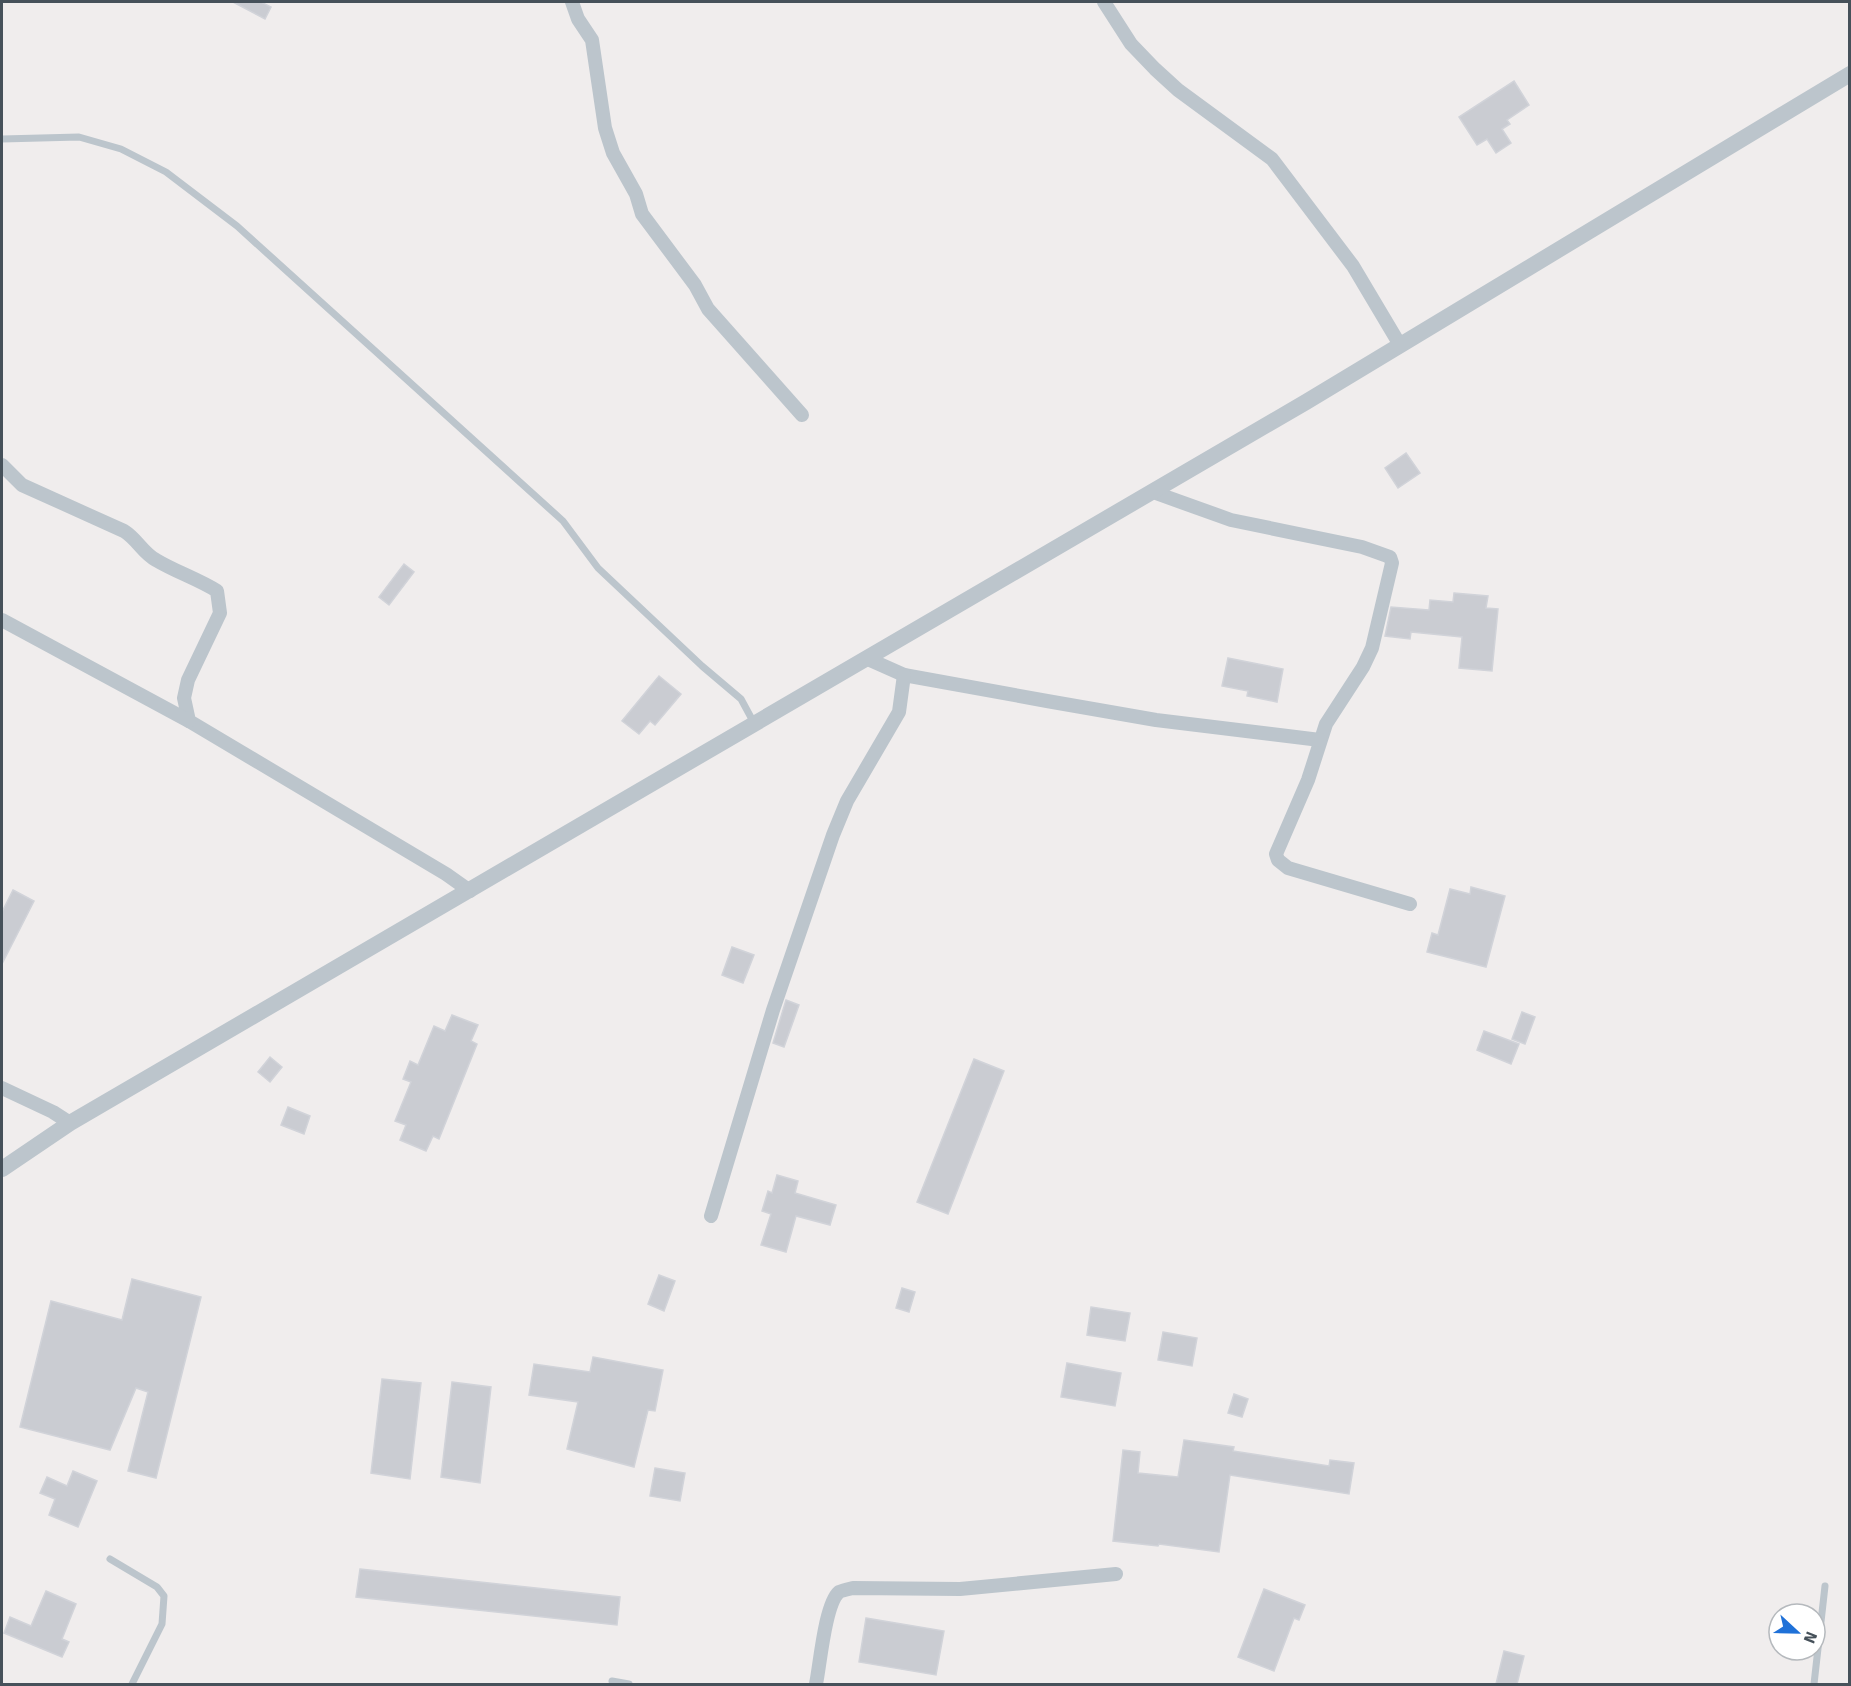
<svg xmlns="http://www.w3.org/2000/svg" width="1851" height="1686" font-family="Signika,sans-serif">
  <rect width="100%" height="100%" fill="#f0eded"/>
  <!-- building -->
  <g fill="#caccd2" stroke="#d1d3d9" stroke-width="1.5">
    <path d="M233 2H261L271 7 265 19Z"/>
    <path d="M1514 81 1529 105 1507 120 1510 124 1502 129 1511 143 1496 153 1487 139 1477 145 1459 117Z"/>
    <path d="M1406 453 1420 473 1398 488 1385 468Z"/>
    <path d="M404 564 414 572 389 605 379 597Z"/>
    <path d="M1454 593 1488 596 1486 608 1498 609 1492 671 1459 668 1462 637 1411 632 1410 639 1385 636 1391 607 1429 610 1430 600 1453 602Z"/>
    <path d="M1228 658 1283 669 1277 702 1247 696 1248 691 1222 686Z"/>
    <path d="M659 676 681 694 655 725 650 721 639 734 622 721Z"/>
    <path d="M1471 887 1505 896 1486 967 1427 952 1432 933 1438 935 1450 889 1470 894Z"/>
    <path d="M13 890 34 901 2 964V912Z"/>
    <path d="M732 947 754 955 743 983 722 975Z"/>
    <path d="M786 1000 799 1005 784 1047 773 1043Z"/>
    <path d="M1522 1012 1535 1017 1525 1044 1512 1039Z"/>
    <path d="M452 1015 478 1025 471 1041 477 1044 439 1139 433 1136 426 1151 400 1140 406 1125 395 1121 411 1082 403 1079 410 1061 418 1065 434 1026 445 1031Z"/>
    <path d="M1484 1031 1519 1044 1511 1064 1477 1050Z"/>
    <path d="M270 1057 282 1067 270 1082 258 1072Z"/>
    <path d="M974 1059 1004 1071 948 1214 917 1202Z"/>
    <path d="M288 1107 310 1116 304 1134 281 1125Z"/>
    <path d="M777 1175 798 1181 795 1193 836 1205 830 1225 796 1216 786 1252 761 1245 771 1214 762 1211 768 1191 772 1193Z"/>
    <path d="M659 1275 675 1281 664 1311 648 1304Z"/>
    <path d="M132 1279 201 1297 156 1478 128 1471 148 1392 136 1388 110 1450 20 1427 51 1301 122 1320Z"/>
    <path d="M902 1288 915 1292 909 1312 896 1308Z"/>
    <path d="M1091 1307 1130 1313 1125 1341 1087 1335Z"/>
    <path d="M1163 1332 1197 1338 1192 1366 1158 1360Z"/>
    <path d="M593 1357 663 1370 655 1411 648 1410 634 1467 567 1449 578 1402 529 1395 534 1364 590 1372Z"/>
    <path d="M1067 1363 1121 1373 1115 1406 1061 1397Z"/>
    <path d="M382 1379 421 1383 410 1479 371 1473Z"/>
    <path d="M452 1382 491 1387 480 1483 441 1477Z"/>
    <path d="M1234 1394 1248 1399 1242 1417 1228 1413Z"/>
    <path d="M1184 1440 1234 1447 1233 1451 1329 1466 1330 1460 1354 1463 1349 1494 1230 1475 1219 1552 1159 1544 1158 1546 1113 1541 1123 1450 1140 1452 1138 1473 1178 1477Z"/>
    <path d="M655 1468 685 1473 680 1501 650 1496Z"/>
    <path d="M73 1471 97 1481 78 1527 49 1515 55 1499 40 1493 47 1477 67 1486Z"/>
    <path d="M360 1569 620 1597 617 1625 356 1597Z"/>
    <path d="M1264 1589 1305 1605 1299 1620 1294 1618 1274 1671 1238 1657Z"/>
    <path d="M46 1591 76 1604 62 1639 69 1642 62 1657 4 1633 10 1617 31 1626Z"/>
    <path d="M866 1618 944 1631 936 1675 859 1662Z"/>
    <path d="M1504 1651 1524 1656 1517 1684H1496Z"/>
  </g>
  <g fill="none" stroke-linecap="round" stroke-linejoin="round">
    <!-- service -->
    <g stroke="#bcc5cc" stroke-width="7">
      <path d="M2 139 79 137 121 149 166 172 237 226 563 521 598 568 702 666 741 699 754 723"/>
      <path d="M110 1559 157 1587 164 1596 162 1624 132 1684"/>
      <path d="M612 1681 629 1684"/>
      <path d="M1814 1684 1825 1586"/>
    </g>
    <!-- minor -->
    <g stroke="#bcc5cc" stroke-width="14">
      <path d="M572 2 578 19 592 40 605 128 613 153 636 194 642 214 695 285 708 309 802 415"/>
      <path d="M1104 2 1131 44 1155 69 1178 90 1272 159 1353 266 1400 345"/>
      <path d="M2 465 22 485 124 531C137 539 143 553 156 560 176 572 198 579 217 591L220 613 188 680 184 698 189 721 446 874 470 891"/>
      <path d="M1153 492 1231 520 1362 547 1390 557 1392 563 1372 648 1363 667 1326 724 1308 780 1276 854 1278 860 1288 868 1410 904"/>
      <path d="M2 620 189 721"/>
      <path d="M868 659 904 675 1047 701 1156 720 1320 740"/>
      <path d="M2 1088 53 1112 70 1123"/>
      <path d="M711 1216 773 1010 833 835 847 801 899 712 904 675"/>
      <path d="M816 1684C820 1665 825 1604 839 1592 843 1590 849 1589 853 1588L960 1589 1116 1574"/>
    </g>
    <!-- tertiary -->
    <path stroke="#bcc5cc" stroke-width="16" d="M2 1169 70 1123 1306 402 1850 74"/>
  </g>
  <!-- border -->
  <rect width="1851" height="1686" fill="none" stroke="#46515a" stroke-width="6"/>
  <!-- north arrow -->
  <g transform="translate(1797 1632) rotate(112)"><circle r="28" fill="#ffffff" stroke="#b5b9bd" stroke-width="1.5"/>
  <path d="M0-4.5L10 22L0 15L-10 22Z" fill="#1f71d8"/>
  <text y="-9" font-size="16" font-weight="bold" text-anchor="middle" fill="#46515a">N</text>
  </g>
</svg>
